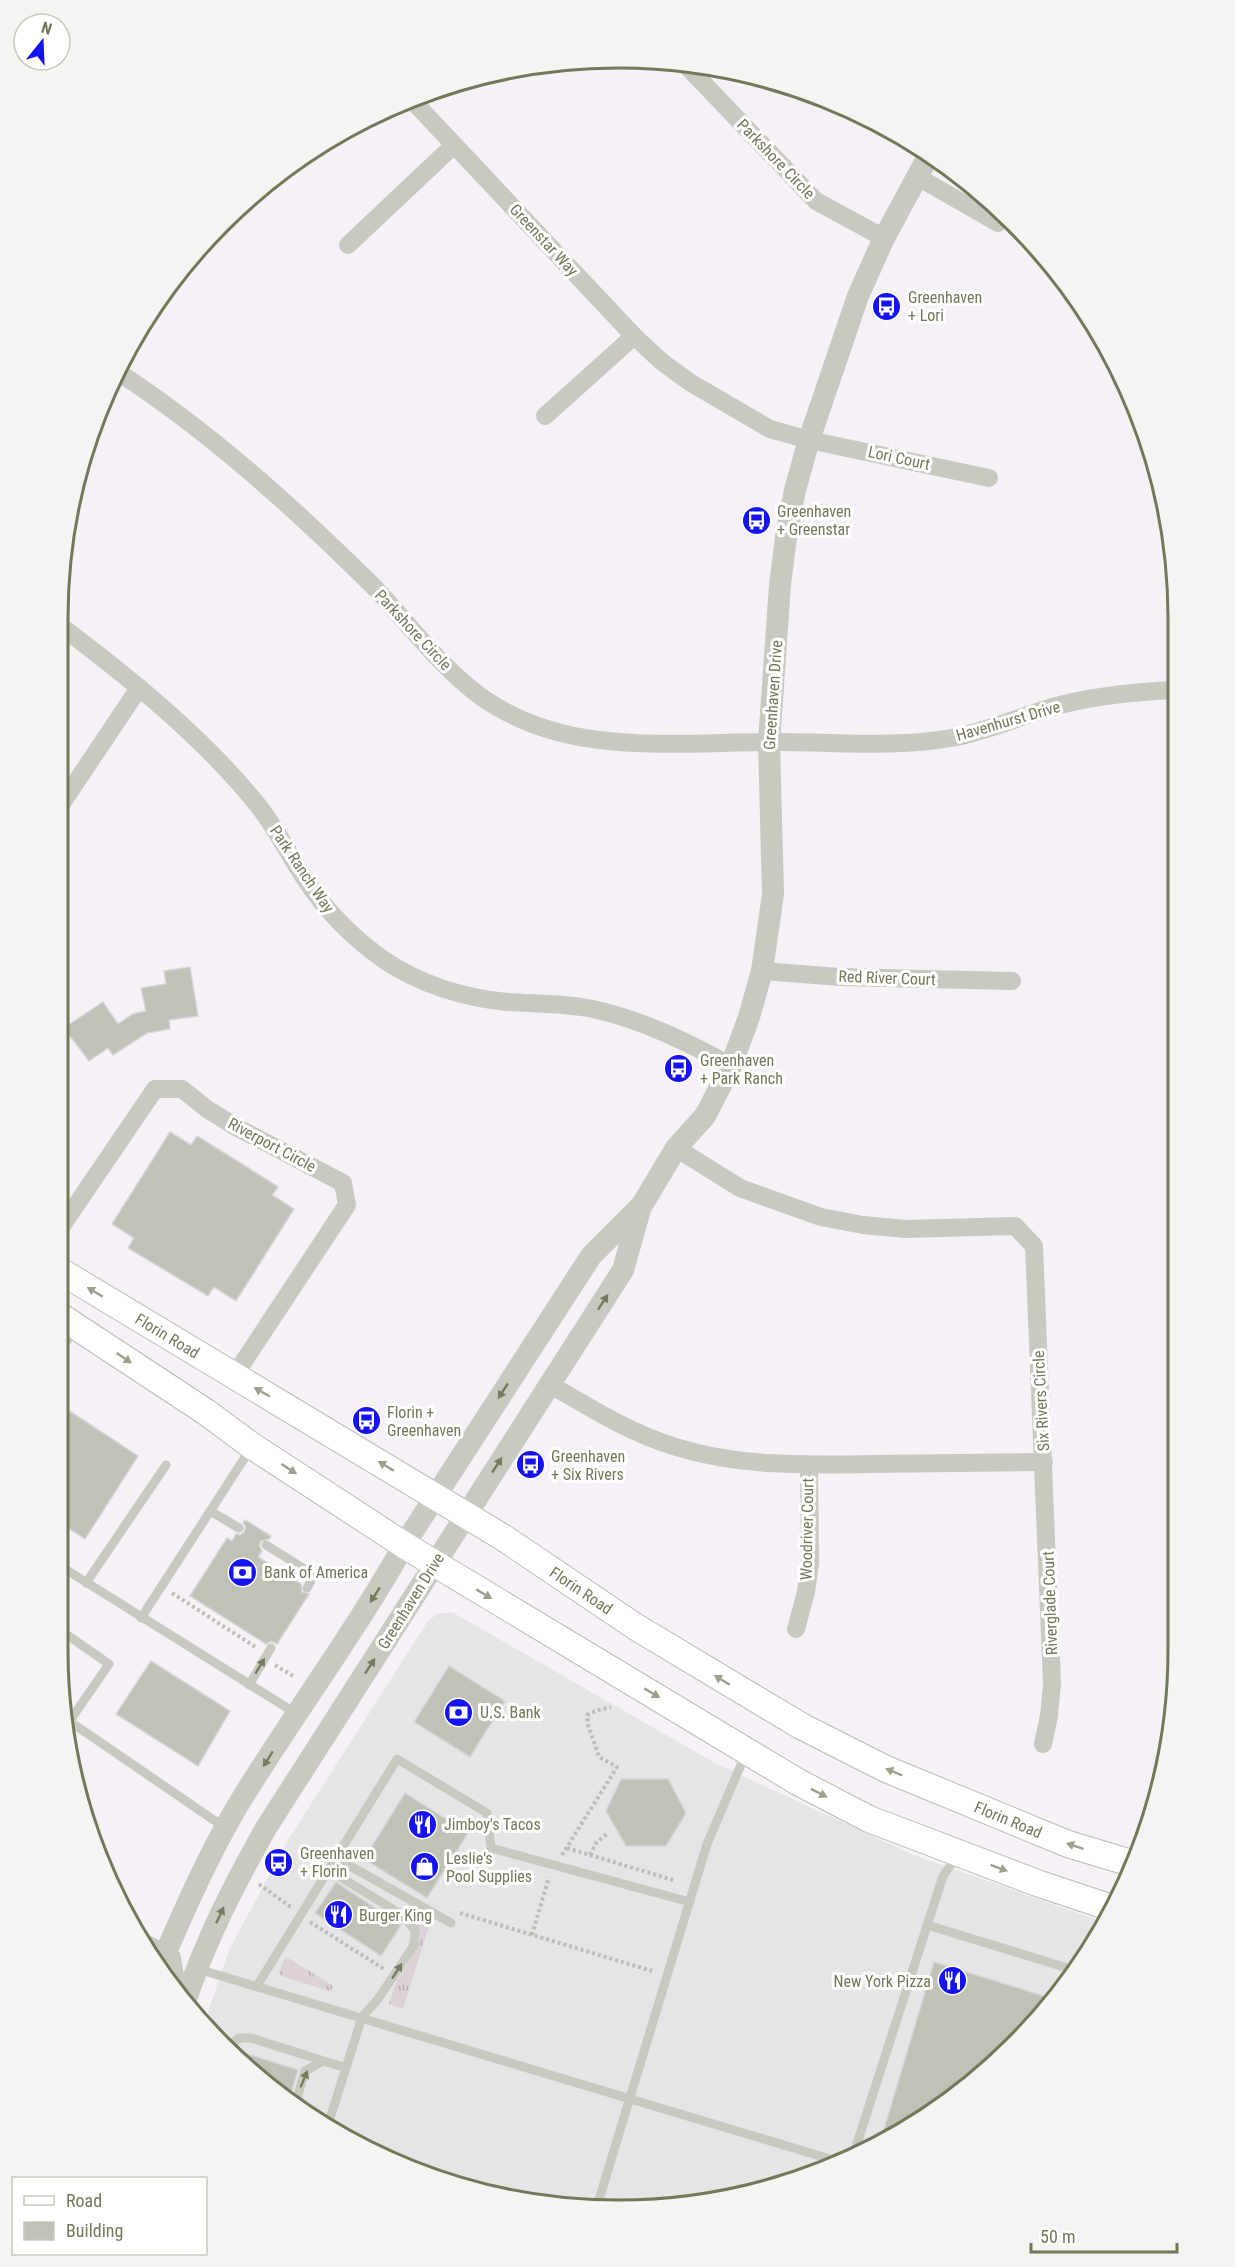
<svg xmlns="http://www.w3.org/2000/svg" width="1235" height="2267" font-family="'Roboto Condensed',sans-serif">
  <defs>
    <pattern id="grass-tufts" width="24" height="20" patternUnits="userSpaceOnUse" patternTransform="scale(1.5)"><rect width="24" height="20" fill="#ded2d9"/><path d="M3 7l-1-3M5 7V3M7 7l1-3M15 17l-1-3M17 17v-4M19 17l1-3" fill="none" stroke="#b8afb3"/></pattern>
  </defs>
  <rect width="100%" height="100%" fill="#f5f1f6"/>
  <!-- built -->
  <path fill="#e6e5e6" d="M452 1612 715 1763 911 1854 1106 1923 1103 1929 987 2071 832 2167 655 2209 473 2191 306 2116 205 2021 229 1950 288 1840 428 1621 437 1614Z"/>
  <!-- grass -->
  <g fill="url(#grass-tufts)">
    <path d="M408 1911 429 1926 403 2009 389 2004C391 1996 393 1988 397 1981 408 1961 436 1933 407 1915Z"/>
    <path d="M285 1958H288L332 1985V1989L329 1991 281 1976 279 1971Z"/>
  </g>
  <!-- building -->
  <g fill="#c0c1b7" stroke="#d6d4d7" stroke-width="1.5">
    <path d="M190 967 198 1016 169 1020 170 1029 147 1033 113 1055 108 1048 89 1061 64 1028 103 1002 118 1024 133 1014 146 1011 141 988 166 984 164 971Z"/>
    <path d="M170 1132 191 1145 197 1136 247 1167 278 1187 272 1195 294 1209 236 1301 214 1287 208 1296 128 1248 134 1238 112 1224Z"/>
    <path d="M68 1410 138 1456 85 1539 57 1521V1426Z"/>
    <path d="M245 1520 271 1536 269 1539 261 1541 259 1545 262 1551 258 1557 301 1584 302 1592 309 1594 277 1644 271 1641 266 1644 190 1596 227 1538 232 1541 236 1534 240 1535 244 1532 246 1527 243 1523Z"/>
    <path d="M151 1661 230 1711 198 1766 116 1714Z"/>
    <path d="M449 1666 505 1701 470 1757 414 1722Z"/>
    <path d="M621 1779H668L686 1813 666 1846H626L606 1811Z"/>
    <path d="M405 1793 468 1833 427 1898 364 1859Z"/>
    <path d="M336 1882 401 1925 381 1956 315 1913Z"/>
    <path d="M934 1962 1047 1997 987 2071 882 2136Z"/>
    <path d="M238 2051 298 2070 289 2100Z"/>
  </g>
  <g fill="none" stroke-linecap="round" stroke-linejoin="round">
    <defs>
      <g id="secondary">
        <path id="s1" d="M57 1269 504 1538 636 1627 801 1726 886 1769 1068 1844 1131 1863"/>
        <path d="M57 1314 206 1412 252 1446 404 1545 798 1782 869 1819 1037 1883 1112 1908"/>
      </g>
    </defs>
    <!-- secondary casing -->
    <use href="#secondary" stroke="#babdb1" stroke-width="28"/>
    <!-- path -->
    <g stroke="#bcbeb7" stroke-width="4" stroke-dasharray="3 3" stroke-linecap="butt">
      <path d="M172 1593 257 1648"/>
      <path d="M275 1665 293 1676"/>
      <path d="M567 1848 673 1880"/>
      <path d="M562 1855 617 1767 599 1757 588 1725 587 1715 595 1711 611 1707"/>
      <path d="M590 1855 596 1843 607 1834"/>
      <path d="M259 1884 292 1908"/>
      <path d="M460 1913 652 1971"/>
      <path d="M310 1922 384 1969"/>
      <path d="M532 1935 549 1877"/>
    </g>
    <!-- service -->
    <g stroke="#c8cac2" stroke-width="9">
      <path d="M57 1354 75 1329"/>
      <path d="M210 1511 239 1528"/>
      <path d="M266 1545 308 1571 312 1579 307 1588"/>
      <path d="M57 1564 297 1714"/>
      <path d="M86 1583 166 1465"/>
      <path d="M141 1618 251 1448"/>
      <path d="M57 1628 109 1664 69 1722"/>
      <path d="M249 1685 271 1648"/>
      <path d="M69 1721 224 1827"/>
      <path d="M336 1858 451 1923"/>
      <path d="M927 1925 1071 1969"/>
      <path d="M198 1969 840 2162"/>
      <path d="M257 1986 397 1759 487 1813 491 1848 690 1902"/>
      <path d="M231 2045 239 2038H251L346 2068"/>
      <path d="M295 2105 305 2071 323 2061"/>
      <path d="M328 2125 362 2017 378 1999 413 1947 415 1936V1930L402 1915 329 1870"/>
      <path d="M854 2153 943 1876 957 1856"/>
      <path d="M598 2203 707 1844 746 1753"/>
    </g>
    <!-- minor -->
    <g stroke="#c8cac2" stroke-width="18">
      <path d="M682 61 816 201 884 238"/>
      <path d="M411 99 634 336 662 362 691 383 770 429 809 440 989 478"/>
      <path d="M916 176 998 223"/>
      <path d="M348 245 454 145"/>
      <path d="M118 372C210 432 293 507 371 584 407 621 438 665 480 696 569 760 680 741 783 742 839 742 896 748 951 738 985 732 1016 718 1049 708 1090 696 1131 692 1174 690"/>
      <path d="M545 416 634 336"/>
      <path d="M58 624C126 675 202 736 256 803 276 827 288 854 305 879 326 911 353 938 384 960 420 984 464 998 507 1002 536 1004 565 1003 593 1009 643 1020 687 1042 731 1066"/>
      <path d="M58 809 139 688"/>
      <path d="M762 971 840 977 1012 981"/>
      <path d="M676 1148 740 1188 821 1217 863 1225 906 1229 1015 1226 1034 1246 1052 1684 1049 1716 1043 1744"/>
      <path d="M57 1233 155 1089H182L207 1109 236 1127 343 1183 347 1205 234 1376"/>
      <path d="M549 1384C590 1408 630 1433 676 1447 740 1467 804 1465 871 1464 929 1463 986 1463 1044 1462"/>
      <path d="M796 1629 806 1592 810 1563 809 1465"/>
      <path d="M149 1945 165 1954"/>
    </g>
    <!-- tertiary -->
    <g stroke="#c8cac2" stroke-width="22">
      <path d="M165 1954 170 1958 173 1976 170 1986"/>
      <path d="M160 1966C183 1913 206 1860 235 1810 289 1720 353 1636 404 1545L591 1256 642 1205 676 1148 705 1116 731 1066 749 1017 762 971 773 894 769 742 780 585 786 537 795 490 809 440 858 296 884 238 929 155"/>
      <path d="M185 2002C206 1939 234 1885 266 1828L623 1270 641 1206"/>
    </g>
    <!-- secondary -->
    <use href="#secondary" stroke="#fff" stroke-width="26"/>
  </g>
  <!-- one-way arrows -->
  <defs><path id="oneway-solid" d="M-6-.8H1V-3.2L6.5 0L1 3.2V.8H-6Z" transform="scale(1.5)"/></defs>
  <g fill="#9ca18b">
    <use href="#oneway-solid" transform="translate(95 1292) rotate(-149)"/>
    <use href="#oneway-solid" transform="translate(124 1358) rotate(34)"/>
    <use href="#oneway-solid" transform="translate(262 1392) rotate(-150)"/>
    <use href="#oneway-solid" transform="translate(386 1466) rotate(-149)"/>
    <use href="#oneway-solid" transform="translate(289 1469) rotate(33)"/>
    <use href="#oneway-solid" transform="translate(484 1594) rotate(31)"/>
    <use href="#oneway-solid" transform="translate(722 1680) rotate(-149)"/>
    <use href="#oneway-solid" transform="translate(652 1693) rotate(31)"/>
    <use href="#oneway-solid" transform="translate(894 1772) rotate(-157)"/>
    <use href="#oneway-solid" transform="translate(819 1793) rotate(27)"/>
    <use href="#oneway-solid" transform="translate(1075 1846) rotate(-162)"/>
    <use href="#oneway-solid" transform="translate(999 1868) rotate(20)"/>
  </g>
  <g fill="#767d5e">
    <use href="#oneway-solid" transform="translate(603 1302) rotate(-57)"/>
    <use href="#oneway-solid" transform="translate(503 1391) rotate(123)"/>
    <use href="#oneway-solid" transform="translate(497 1465) rotate(-57)"/>
    <use href="#oneway-solid" transform="translate(375 1595) rotate(123)"/>
    <use href="#oneway-solid" transform="translate(260 1666) rotate(-59)"/>
    <use href="#oneway-solid" transform="translate(370 1666) rotate(-57)"/>
    <use href="#oneway-solid" transform="translate(268 1759) rotate(122)"/>
    <use href="#oneway-solid" transform="translate(220 1915) rotate(-65)"/>
    <use href="#oneway-solid" transform="translate(397 1971) rotate(-57)"/>
    <use href="#oneway-solid" transform="translate(304 2079) rotate(-67)"/>
  </g>
  <!-- icons -->
  <defs>
    <symbol id="bus-disc" viewBox="-11 -11 22 22"><circle r="9.5" fill="#1513f3" stroke="#fff"/><path d="M-5-6H5V4H4V6H2V4H-2V6H-4V4H-5ZM-3.5-4V0h7V-4ZM-3.5 1.2v1.5H-2V1.2ZM2 1.2v1.5H3.5V1.2Z" fill="#fff"/></symbol>
    <symbol id="bank-disc" viewBox="-11 -11 22 22"><circle r="9.5" fill="#1513f3" stroke="#fff"/><path d="M-6-4H6V4H-6ZM0-2.3a2.3 2.3 0 1 0 0 4.6a2.3 2.3 0 1 0 0-4.6Z" fill="#fff"/></symbol>
    <symbol id="restaurant-disc" viewBox="-11 -11 22 22"><circle r="9.5" fill="#1513f3" stroke="#fff"/><path d="M-5-6h1v4h1v-4h1v4h1v-4h1v5L-1.5 .5V6h-2V.5L-5-1ZM5-6V6H3V1.5H1.5Q1.5-4 5-6Z" fill="#fff"/></symbol>
    <symbol id="shop-disc" viewBox="-11 -11 22 22"><circle r="9.5" fill="#1513f3" stroke="#fff"/><path d="M-5-2.5h2.3a2.7 3.5 0 0 1 5.4 0H5L5.5 6h-11ZM-1.5-2.5h3a1.5 2.3 0 0 0-3 0Z" fill="#fff"/></symbol>
  </defs>
  <g fill-rule="evenodd">
    <use href="#bus-disc" x="870" y="290" width="33" height="33"/>
    <use href="#bus-disc" x="740" y="504" width="33" height="33"/>
    <use href="#bus-disc" x="662" y="1052" width="33" height="33"/>
    <use href="#bus-disc" x="350" y="1404" width="33" height="33"/>
    <use href="#bus-disc" x="514" y="1448" width="33" height="33"/>
    <use href="#bank-disc" x="226" y="1556" width="33" height="33"/>
    <use href="#bank-disc" x="442" y="1696" width="33" height="33"/>
    <use href="#restaurant-disc" x="406" y="1808" width="33" height="33"/>
    <use href="#bus-disc" x="262" y="1846" width="33" height="33"/>
    <use href="#shop-disc" x="408" y="1850" width="33" height="33"/>
    <use href="#restaurant-disc" x="322" y="1898" width="33" height="33"/>
    <use href="#restaurant-disc" x="936" y="1964" width="33" height="33"/>
  </g>
  <g text-anchor="middle" dominant-baseline="central" stroke-width="6" stroke-linejoin="round" paint-order="stroke">
    <!-- street labels -->
    <g font-size="16" fill="#727959" stroke="#fff">
      <text transform="translate(776 159) rotate(46)">Parkshore Circle</text>
      <text transform="translate(544 240) rotate(47)">Greenstar Way</text>
      <text transform="translate(899 458) rotate(12)">Lori Court</text>
      <text transform="translate(413 630) rotate(47)">Parkshore Circle</text>
      <text transform="translate(773 695) rotate(-86)">Greenhaven Drive</text>
      <text transform="translate(1008 721) rotate(-16)">Havenhurst Drive</text>
      <text transform="translate(302 869) rotate(56)">Park Ranch Way</text>
      <text transform="translate(887 978) rotate(2)">Red River Court</text>
      <text transform="translate(272 1145) rotate(28)">Riverport Circle</text>
      <text stroke="none"><textPath href="#s1" startOffset="129">Florin Road</textPath></text>
      <text transform="translate(1041 1401) rotate(-93)">Six Rivers Circle</text>
      <text transform="translate(807 1529) rotate(-89)">Woodriver Court</text>
      <text stroke="none"><textPath href="#s1" startOffset="615">Florin Road</textPath></text>
      <text transform="translate(411 1601) rotate(-58)">Greenhaven Drive</text>
      <text transform="translate(1050 1603) rotate(-92)">Riverglade Court</text>
      <text stroke="none"><textPath href="#s1" startOffset="1101">Florin Road</textPath></text>
    </g>
    <!-- poi labels -->
    <g font-size="16" fill="#727959" stroke="#fff" text-anchor="start">
      <text x="908" y="297">Greenhaven<tspan x="908" dy="18">+ Lori</tspan></text>
      <text x="777" y="511">Greenhaven<tspan x="777" dy="18">+ Greenstar</tspan></text>
      <text x="700" y="1060">Greenhaven<tspan x="700" dy="18">+ Park Ranch</tspan></text>
      <text x="387" y="1412">Florin +<tspan x="387" dy="18">Greenhaven</tspan></text>
      <text x="551" y="1456">Greenhaven<tspan x="551" dy="18">+ Six Rivers</tspan></text>
      <text x="264" y="1572">Bank of America</text>
      <text x="480" y="1712">U.S. Bank</text>
      <text x="444" y="1824">Jimboy's Tacos</text>
      <text x="300" y="1853">Greenhaven<tspan x="300" dy="18">+ Florin</tspan></text>
      <text x="446" y="1858">Leslie's<tspan x="446" dy="18">Pool Supplies</tspan></text>
      <text x="359" y="1915">Burger King</text>
      <text x="931" y="1981" text-anchor="end">New York Pizza</text>
    </g>
  </g>
  <!-- crop -->
  <path d="M0 0H1235V2267H0ZM618 68H618A550 550 0 0 1 1168 618V1650A550 550 0 0 1 618 2200H618A550 550 0 0 1 68 1650V618A550 550 0 0 1 618 68Z" fill="#f4f4f2" fill-rule="evenodd"/>
  <path fill="none" stroke="#727959" stroke-width="3" d="M618 68H618A550 550 0 0 1 1168 618V1650A550 550 0 0 1 618 2200H618A550 550 0 0 1 68 1650V618A550 550 0 0 1 618 68Z"/>
  <!-- legend -->
  <rect x="12" y="2177" width="195" height="78" fill="#ffffff" stroke="#c7c9bd" stroke-width="1.5"/>
  <rect x="24" y="2196" width="30" height="9" fill="#ffffff" stroke="#c7c9bd" stroke-width="1.5"/>
  <text x="66" y="2207" font-size="18" fill="#727959">Road</text>
  <rect x="24" y="2222" width="30" height="18" fill="#c0c1b7" stroke="#c7c9bd" stroke-width="1.5"/>
  <text x="66" y="2237" font-size="18" fill="#727959">Building</text>
  <!-- north arrow -->
  <g transform="translate(42 42) rotate(18)"><circle r="28" fill="#ffffff" stroke="#c7c9bd" stroke-width="1.5"/>
  <path d="M0-4.5L10 22L0 15L-10 22Z" fill="#1513f3"/>
  <text y="-9" font-size="16" font-weight="bold" text-anchor="middle" fill="#727959">N</text>
  </g>
  <!-- scale -->
  <path d="M1031 2243v9h146v-9" fill="none" stroke="#727959" stroke-width="3"/>
  <text x="1040" y="2243" font-size="18" fill="#727959" stroke="#ffffff" stroke-width="4.5" paint-order="stroke">50 m</text>
</svg>
